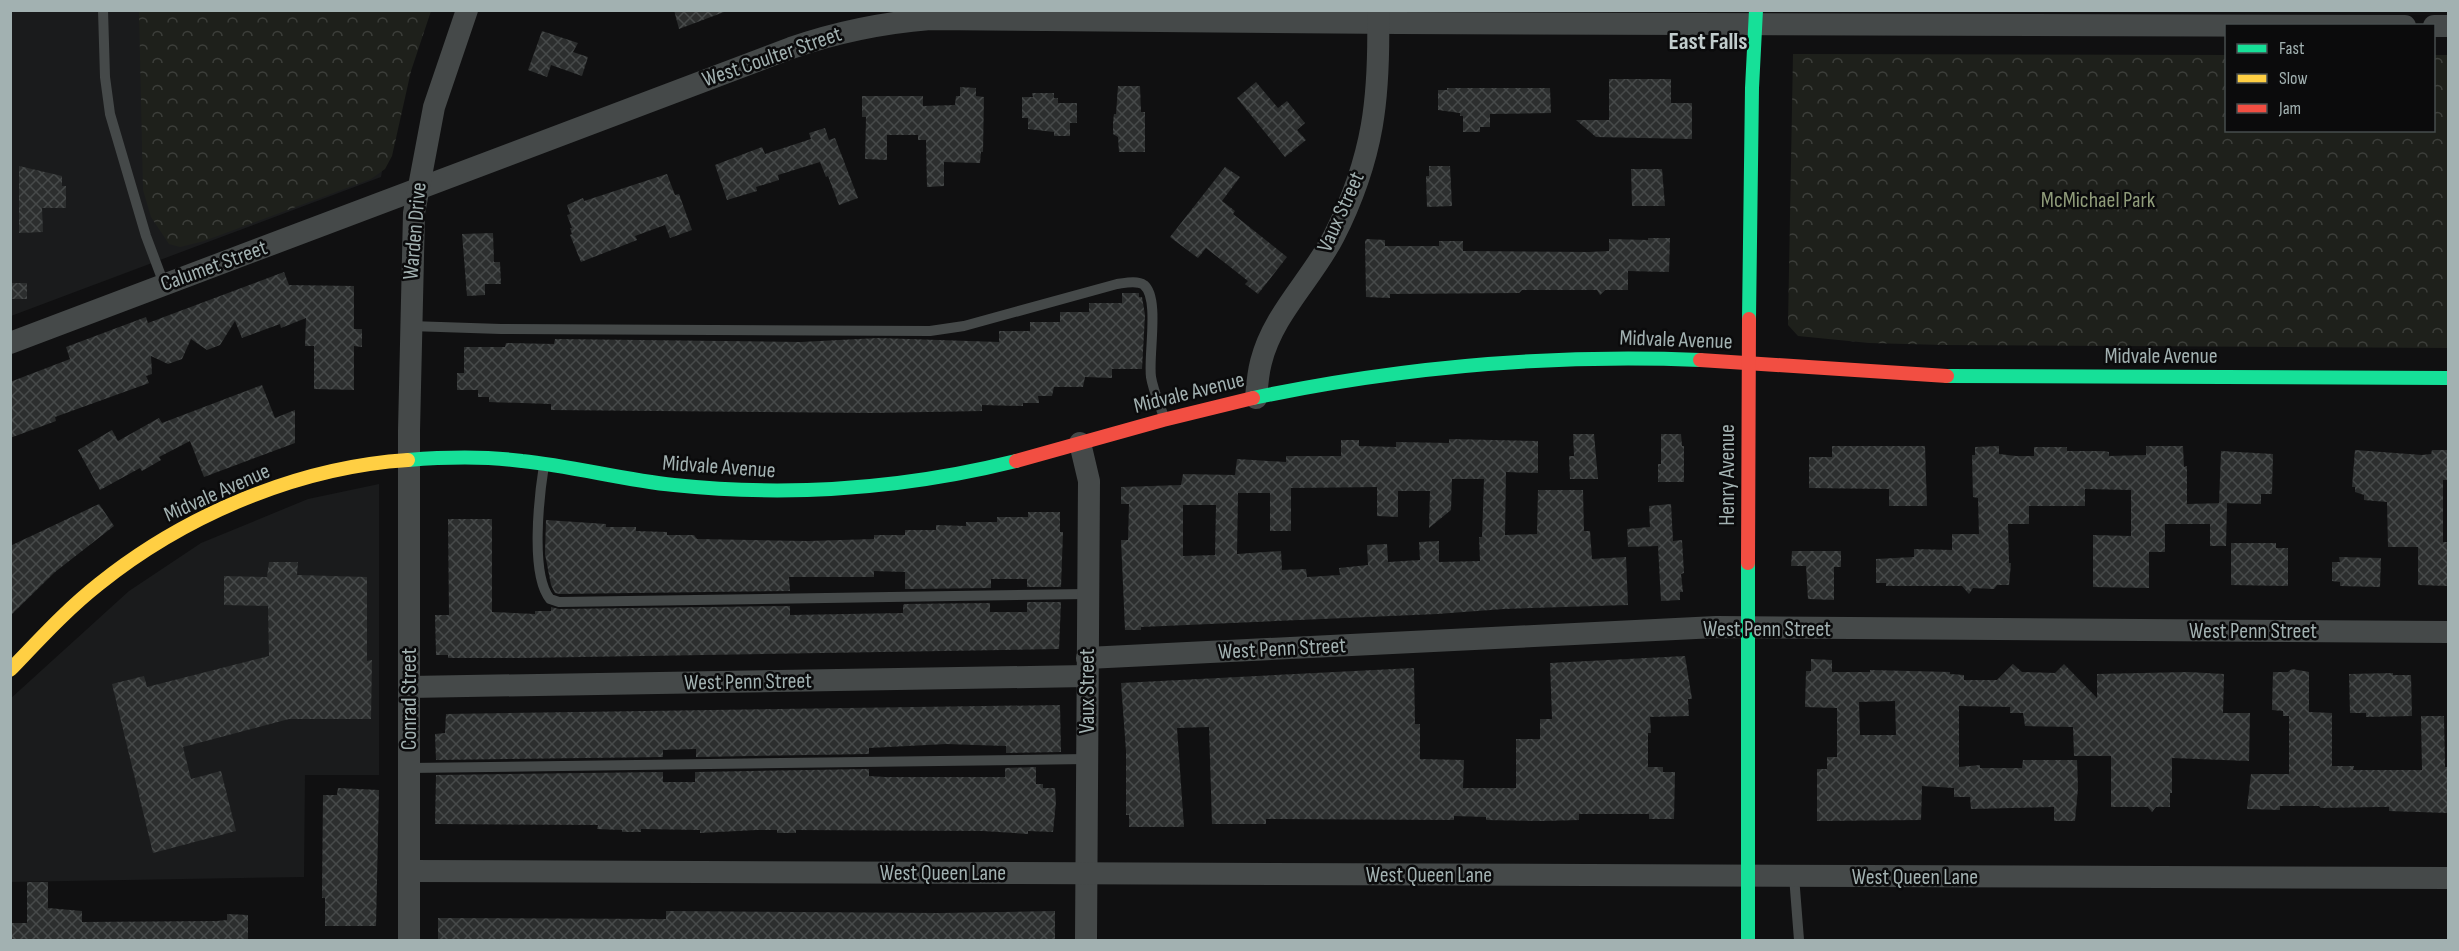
<svg xmlns="http://www.w3.org/2000/svg" width="2459" height="951" font-family="'Sofia Sans Condensed',sans-serif">
  <defs>
    <pattern id="forest-crowns" width="20" height="18" patternUnits="userSpaceOnUse" patternTransform="scale(1.5)"><rect width="20" height="18" fill="#1e201b"/><path d="M2 6a3 3 0 1 1 6 0M12 15a3 3 0 1 1 6 0" fill="none" stroke="#3c3e3a"/></pattern>
    <pattern id="building-cross-hatch" width="8" height="8" patternUnits="userSpaceOnUse" patternTransform="scale(1.5)"><rect width="8" height="8" fill="#2c2e2e"/><path d="M0 0l8 8M0 8l8-8" fill="none" stroke="#474a4a"/></pattern>
  </defs>
  <rect width="100%" height="100%" fill="#101011"/>
  <!-- built -->
  <g fill="#1a1b1c">
    <path d="M11 11H429L389 134 381 177 11 316Z"/>
    <path d="M379 484V775H305L304 877 11 882 10 699 129 591 201 543 308 499Z"/>
  </g>
  <!-- forest -->
  <g fill="url(#forest-crowns)">
    <path d="M139 11H431L411 71 392 156 385 169 371 179 204 241 180 247 169 244 151 217 143 190Z"/>
    <path d="M1793 54 2226 55V130H2434V55H2448V348L1943 345 1869 343 1798 336 1788 325Z"/>
  </g>
  <!-- building -->
  <g fill="url(#building-cross-hatch)" fill-rule="evenodd">
    <path d="M674 10H724V12L679 29Z"/>
    <path d="M542 31 578 43 573 52 588 57 582 76 551 65 547 77 528 70Z"/>
    <path d="M1609 79H1671V103H1692V139L1596 137 1576 120H1609Z"/>
    <path d="M1256 82 1278 108 1287 101 1305 123 1297 130 1306 140 1285 157 1237 98Z"/>
    <path d="M1118 86H1140L1141 112H1145V152H1119L1118 137 1113 134V122L1114 114H1116Z"/>
    <path d="M960 87 976 88V96L984 97 983 152H981L980 163 944 162V186L927 187 926 140H918V135H887V160L865 159 866 117H862V96H923V106L955 105 956 96H960Z"/>
    <path d="M1447 88H1550L1551 113 1490 114V127H1480V132H1463V116H1460V113L1438 110V90H1447Z"/>
    <path d="M1032 93H1054V98H1058V103H1077V123H1070V136H1054V132L1028 129V118H1022V97H1033Z"/>
    <path d="M825 128 829 140 835 138 858 198 839 205 828 176 826 177 820 162 778 175 779 180 756 187 757 191 727 200 715 165 762 147 765 154 811 139 809 133Z"/>
    <path d="M19 166 62 176V186H66V208H42L43 232 19 233Z"/>
    <path d="M1429 166H1450L1452 206 1427 207 1426 176H1429Z"/>
    <path d="M1225 167 1240 177 1222 201 1235 211 1233 214 1287 257 1258 294 1245 284 1248 281 1206 248 1198 258 1170 237Z"/>
    <path d="M1631 169H1662L1665 206H1632Z"/>
    <path d="M667 174 675 195 679 194 692 230 670 238 665 225 635 236 637 240 581 262 570 235 572 234 570 228H572L567 215 570 214 567 205 583 198 584 201Z"/>
    <path d="M493 233 494 262H500L501 284H485V295L467 296 462 234Z"/>
    <path d="M1648 238H1670L1669 272 1628 271V290H1605L1600 295 1597 290H1522L1519 293 1390 294V298L1366 297 1365 241 1367 239 1385 240V246H1439V241H1463V251L1589 252 1609 251V239L1648 240Z"/>
    <path d="M284 272 289 285 354 286V329H362V347L354 346V390L314 389V346H305L306 318 281 328 280 324 242 338 235 321 220 345 207 350 191 339 182 359 168 364 151 356 152 374 146 376 149 383 55 417 56 421 10 438V382L70 359 66 347 146 317 148 323Z"/>
    <rect x="10" y="283" width="17" height="16"/>
    <path d="M1122 293H1139V297H1142L1145 315 1142 369H1112V378L1085 377 1083 387H1054L1052 396H1038L1039 403H1023V406L982 405V411L873 413 551 410V404L489 402V397H478V390H457V373H464V347H505L506 343 554 344 555 339 801 342 878 338 999 342V331H1030V322H1060V312H1089V303H1122Z"/>
    <path d="M262 385 275 418 295 410V443L204 477 190 441 159 457 161 460 142 471 140 468 100 490 78 450 112 430 118 441 159 418 162 423Z"/>
    <path d="M1573 434H1594L1598 479H1570L1569 456H1574Z"/>
    <path d="M1661 434H1681L1682 446H1684V482H1658V464H1661Z"/>
    <path d="M1449 439 1538 441V473L1506 472 1505 535 1537 534 1538 490H1583L1584 531H1590L1592 559 1626 557 1628 605 1504 609 1437 614 1141 627V630H1125L1121 540H1128L1129 504H1121V487L1181 485 1183 474 1235 475 1237 459 1286 462V456H1341V440H1359V446L1396 447V442L1449 443ZM1452 479H1484L1482 537H1479L1480 561 1439 562V541L1419 542 1420 560 1388 562 1387 544 1367 545 1368 565 1339 568 1340 575 1307 577 1306 569 1282 570 1281 551 1237 554 1238 493H1270V531H1291V488L1377 487V516L1398 517V491H1430L1429 528 1451 510ZM1183 505H1216L1215 555 1183 556Z"/>
    <path d="M1832 446H1925L1927 506H1889V489L1809 488V457H1832Z"/>
    <path d="M1999 446V454L2016 456H2034V447H2067V451H2103L2109 452V456L2146 455V446H2183L2184 467 2187 466V504L2227 503 2226 546H2210V524H2165V552H2149V588L2093 587V535L2131 536V490L2085 489V506H2029V524H2008L2009 563H2011L2009 585H1997L1994 589 1973 588 1969 594 1962 586H1886V583H1876V559L1914 557V549L1952 550V534H1979L1978 498 1973 497 1972 455H1975V447Z"/>
    <path d="M2355 450 2422 455 2431 454 2432 450H2448V480H2443V542H2448V586L2418 585V547H2388L2387 502 2364 500V495L2355 492V487H2352Z"/>
    <path d="M2221 451 2273 454 2272 494H2261V504L2219 503Z"/>
    <path d="M99 504 114 526 55 572 10 616V546Z"/>
    <path d="M1671 504 1673 541 1682 540 1684 573 1681 574 1683 592H1680V600L1661 601 1658 546 1628 547 1627 529 1650 527 1649 506Z"/>
    <path d="M1028 512H1060V532H1063L1061 587H1027V579H991V588L905 589V572L874 571V577H789L790 591 560 594 555 593 551 585 545 554 546 520 606 524V527H636V531L667 532V535H694L697 539 808 541 874 539V535H905V530H936V525L966 526V522H997V517H1028Z"/>
    <path d="M448 519H492V612L535 614V611H551V607L559 609 790 606V615L903 613V605L905 604 990 603V612H1027V602H1061L1059 649 521 658H448V655H436L435 615H449Z"/>
    <path d="M2231 543H2276V548H2288V586L2231 585Z"/>
    <path d="M1792 551H1841V567H1834V600L1808 599 1806 566H1791Z"/>
    <path d="M2339 557 2381 558 2380 587 2340 586V582L2332 581V562H2340Z"/>
    <path d="M269 562H298L297 575 367 577V661L372 660 371 719H289L183 747 191 779 221 771 236 831 153 853 112 684 144 676 147 687 269 656 268 606 224 605V576L267 577Z"/>
    <path d="M1685 656 1692 699H1688L1689 716 1650 717 1651 733H1648V767H1663V772H1675L1674 819H1649V814H1579V820L1541 821 1486 820V817L1454 816V820L1266 819V824H1212L1209 727 1177 728 1184 827H1129V815H1126V751L1121 683 1414 668 1415 724H1420V759L1464 760 1463 788H1516V739H1540V719H1552L1550 663Z"/>
    <path d="M1811 659 1832 660V672H1870V670L1950 672V674L1964 675V680H1997L2013 664 2022 672 2055 673 2064 664 2097 698V674L2188 672 2224 674 2223 713H2250L2249 761 2172 758V793H2170V807H2156L2152 812 2148 807H2111V756H2074L2073 727 2025 726 2023 713H2010V707L1959 706V767L1980 765V768H2022L2023 760H2077L2078 788 2075 821H2054V807L1971 809 1970 797H1954V788L1922 786 1921 820 1817 821V769H1827V757H1837V708L1805 707 1806 671H1811ZM1895 701 1896 735H1860L1859 702Z"/>
    <path d="M2292 669 2309 672V712L2332 713V766H2354L2353 770H2422L2421 716H2444L2445 767H2448V813L2389 811V807H2379L2321 808 2319 806H2280V810L2247 809 2251 774H2289V716H2283V711L2272 710 2273 672H2288Z"/>
    <path d="M2393 673V675H2411L2412 716 2366 717V713H2350L2349 674Z"/>
    <path d="M1060 705 1061 752 1006 753V746L946 744 869 748V754L696 757V749L663 750V757L436 760 435 734 445 733 446 714Z"/>
    <path d="M1036 767V784H1043V788H1055L1056 802 1053 832 1028 831V834L983 831 796 830V833H777V830H756L700 833V830L641 829V832H622V830L597 829 598 825 435 824 436 775 663 772V782H695V772L869 769V776L885 777H1005V768Z"/>
    <path d="M338 788 379 790 376 926H325V898H322L323 795H337Z"/>
    <path d="M27 882H48V908L82 911V922L217 921 227 920V914L248 915V940H10V923H27Z"/>
    <path d="M666 911 939 913 1055 911V940H438V918L666 919Z"/>
  </g>
  <g fill="none" stroke-linecap="round" stroke-linejoin="round">
    <!-- lane -->
    <g stroke="#454949" stroke-width="10">
      <path d="M103 10 105 77 110 114 146 236 164 284"/>
      <path d="M410 326 501 329 930 331 964 326 1117 284C1125 283 1137 280 1144 285 1160 298 1148 356 1151 377 1153 390 1159 403 1164 417"/>
      <path d="M544 465C539 497 530 575 550 599L559 602 1087 594"/>
      <path d="M409 768 1087 759"/>
      <path d="M1794 876 1799 940"/>
    </g>
    <!-- street -->
    <g stroke="#454949" stroke-width="22">
      <path d="M2434 26H2448"/>
      <path d="M10 343 791 48C837 32 881 23 930 19L1398 23 2405 26"/>
      <path d="M1256 398C1257 386 1258 373 1261 362 1273 314 1312 279 1334 236 1374 157 1380 97 1378 10"/>
      <path d="M1080 443 1089 481 1086 940"/>
      <path d="M1087 658 1716 627 2448 632"/>
      <path d="M409 687 1087 676"/>
      <path d="M409 871 2448 878"/>
      <path d="M409 940V431L414 213 434 107 467 10"/>
    </g>
    <!-- fast -->
    <g stroke="#16e098" stroke-width="14">
      <path d="M1749 319 1752 88 1756 10"/>
      <path d="M1947 376 2448 378"/>
      <path d="M1253 398C1400 367 1550 354 1700 360"/>
      <path d="M408 460C446 457 484 456 522 461 573 466 623 480 674 485 789 497 903 489 1016 461"/>
      <path d="M1748 563V940"/>
    </g>
    <!-- slow -->
    <path stroke="#ffcf43" stroke-width="14" d="M10 670C39 640 66 610 99 584 185 515 298 467 408 460"/>
    <!-- jam -->
    <g stroke="#f24e42" stroke-width="14">
      <path d="M1700 360 1947 376"/>
      <path d="M1016 461 1163 420 1253 398"/>
      <path d="M1748 563 1749 319"/>
    </g>
  </g>
  <g text-anchor="middle" dominant-baseline="central" stroke-width="5" stroke-linejoin="round" paint-order="stroke">
    <!-- street labels -->
    <g font-size="22" fill="#a2b1b1" stroke="#0b0b0c">
      <text transform="translate(772 57) rotate(-19)">West Coulter Street</text>
      <text transform="translate(1341 212) rotate(-66)">Vaux Street</text>
      <text transform="translate(415 231) rotate(-85)">Warden Drive</text>
      <text transform="translate(214 266) rotate(-20)">Calumet Street</text>
      <text transform="translate(1676 340) rotate(2)">Midvale Avenue</text>
      <text x="2161" y="356">Midvale Avenue</text>
      <text transform="translate(1189 393) rotate(-14)">Midvale Avenue</text>
      <text transform="translate(719 467) rotate(4)">Midvale Avenue</text>
      <text transform="translate(1727 475) rotate(-90)">Henry Avenue</text>
      <text transform="translate(217 493) rotate(-24)">Midvale Avenue</text>
      <text x="1767" y="629">West Penn Street</text>
      <text x="2253" y="631">West Penn Street</text>
      <text transform="translate(1282 649) rotate(-3)">West Penn Street</text>
      <text transform="translate(748 682) rotate(-1)">West Penn Street</text>
      <text transform="translate(1087 691) rotate(-90)">Vaux Street</text>
      <text transform="translate(409 699) rotate(-90)">Conrad Street</text>
      <text x="943" y="873">West Queen Lane</text>
      <text x="1429" y="875">West Queen Lane</text>
      <text x="1915" y="877">West Queen Lane</text>
    </g>
    <!-- park labels -->
    <g font-size="22" fill="#8f9b7a" stroke="#0b0b0c">
      <text x="2098" y="200">McMichael Park</text>
    </g>
    <!-- neighbourhood labels -->
    <g font-size="24" font-weight="bold" fill="#c2cdcd" stroke="#0b0b0c">
      <text x="1708" y="41">East Falls</text>
    </g>
  </g>
  <!-- border -->
  <rect width="2459" height="951" fill="none" stroke="#a2b1b1" stroke-width="24"/>
  <!-- legend -->
  <rect x="2225" y="24" width="210" height="108" fill="#0b0b0c" stroke="#474d4e" stroke-width="1.5"/>
  <rect x="2237" y="44" width="30" height="9" fill="#16e098" stroke="#474d4e" stroke-width="1.5"/>
  <text x="2279" y="54" font-size="18" fill="#a2b1b1">Fast</text>
  <rect x="2237" y="74" width="30" height="9" fill="#ffcf43" stroke="#474d4e" stroke-width="1.5"/>
  <text x="2279" y="84" font-size="18" fill="#a2b1b1">Slow</text>
  <rect x="2237" y="104" width="30" height="9" fill="#f24e42" stroke="#474d4e" stroke-width="1.5"/>
  <text x="2279" y="114" font-size="18" fill="#a2b1b1">Jam</text>
</svg>
